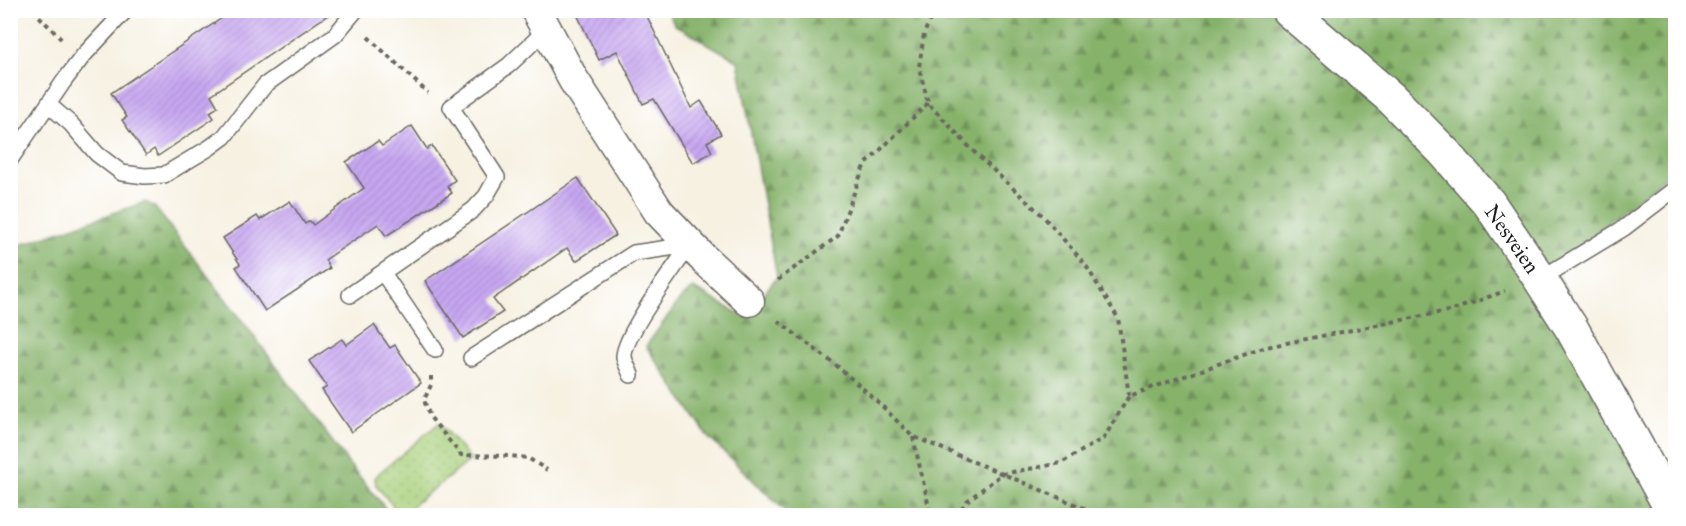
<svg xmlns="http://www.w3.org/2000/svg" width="1686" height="526" font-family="'IM FELL Great Primer',serif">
  <defs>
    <pattern id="grass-dots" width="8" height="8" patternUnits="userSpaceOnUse" patternTransform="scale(1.5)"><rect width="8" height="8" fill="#a9d07b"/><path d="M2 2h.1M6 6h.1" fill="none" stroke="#91b26a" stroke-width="1.8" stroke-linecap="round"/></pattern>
    <pattern id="forest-firs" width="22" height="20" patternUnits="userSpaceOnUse" patternTransform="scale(1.5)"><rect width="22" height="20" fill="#86b26b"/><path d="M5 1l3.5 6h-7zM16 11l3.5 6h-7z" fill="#6d9057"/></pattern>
    <pattern id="building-hatch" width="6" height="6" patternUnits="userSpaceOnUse" patternTransform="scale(1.5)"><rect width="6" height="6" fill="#c7a7f1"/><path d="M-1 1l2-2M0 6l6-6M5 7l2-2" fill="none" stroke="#aa8fce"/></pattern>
  </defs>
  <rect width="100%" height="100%" fill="#fff"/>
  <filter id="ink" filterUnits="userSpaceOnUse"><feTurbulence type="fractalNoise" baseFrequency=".0167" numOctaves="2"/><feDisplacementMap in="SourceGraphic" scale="12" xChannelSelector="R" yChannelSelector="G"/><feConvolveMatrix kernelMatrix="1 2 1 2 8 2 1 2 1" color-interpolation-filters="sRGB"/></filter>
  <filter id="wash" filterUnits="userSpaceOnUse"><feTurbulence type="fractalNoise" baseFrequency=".008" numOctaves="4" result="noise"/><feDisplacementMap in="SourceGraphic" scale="24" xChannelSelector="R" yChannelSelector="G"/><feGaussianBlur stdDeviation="1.35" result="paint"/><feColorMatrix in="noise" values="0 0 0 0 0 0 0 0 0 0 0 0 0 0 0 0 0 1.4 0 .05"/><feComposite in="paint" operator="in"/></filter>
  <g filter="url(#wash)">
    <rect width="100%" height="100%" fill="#f7f1e2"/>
    <!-- grass -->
    <path fill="url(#grass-dots)" stroke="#62764c" stroke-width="1.5" d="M439 423 471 460 400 515 376 485 375 478 379 473Z"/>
    <!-- forest -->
    <g fill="url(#forest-firs)" stroke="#516744" stroke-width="1.5">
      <path d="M667 11H1675V169L1553 267 1675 477V515H789L708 437 646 346 681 298 693 288 745 317 777 277 738 61 675 25Z"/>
      <path d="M145 202 154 206 244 323 349 464 391 515H11V248Z"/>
    </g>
    <g id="blocks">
      <!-- building -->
      <g fill="url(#building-hatch)">
        <path d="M234 10H335L211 95 218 107 210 112 214 118 158 156 154 149 146 155 122 120 127 117 111 93Z"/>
        <path d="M575 10H644L691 108 701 101 721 134 707 142 712 152 693 163 654 99 643 104 617 51 599 60Z"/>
        <path d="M412 126 427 149 432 146 455 180 447 186 452 193 386 236 378 224 325 260 330 268 265 311 236 267 240 264 223 238 257 216 260 220 290 201 305 224 310 221 313 225 364 188 346 162 378 141 382 146Z"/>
        <path d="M578 178 616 235 576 261 567 248 493 299 503 312 463 338 425 281Z"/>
        <path d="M374 325 390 348 395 345 421 383 351 432 322 390 327 387 309 361 342 339 346 345Z"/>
      </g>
    </g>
  </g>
  <g filter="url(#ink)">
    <use href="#blocks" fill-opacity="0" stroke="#696761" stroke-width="1.5"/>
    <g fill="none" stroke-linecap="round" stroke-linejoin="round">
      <defs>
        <g id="lane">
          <path d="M49 105 71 124 97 154 122 173 145 176 164 175 209 148 224 137 265 85 335 35 356 10"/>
          <path d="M10 160 64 81 83 56 126 10"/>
          <path d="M383 273 435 350"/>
          <path d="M1540 279 1624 228 1676 188"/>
          <path d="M350 295 473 210 486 196 497 177 451 107 509 65 546 30"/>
          <path d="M471 358 634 253 690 245"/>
          <path d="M631 375C629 369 625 363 624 357 623 336 676 265 690 245"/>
        </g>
        <path id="street" d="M536 10 573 79 659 212 703 258 749 301"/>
        <path id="secondary" d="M1288 10 1391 98 1444 152 1489 203 1540 279 1572 329 1675 516"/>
      </defs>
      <!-- lane casing -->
      <use href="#lane" stroke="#696761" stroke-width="18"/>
      <!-- street casing -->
      <use href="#street" stroke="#696761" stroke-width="33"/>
      <!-- secondary casing -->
      <use href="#secondary" stroke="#696761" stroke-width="36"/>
      <!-- path -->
      <g stroke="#696761" stroke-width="4" stroke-dasharray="4.5 4.5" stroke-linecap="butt">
        <path d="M33 10 62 40"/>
        <path d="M934 10 924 34 919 67 928 103 976 154 1043 216 1085 264 1118 318 1129 396"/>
        <path d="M368 37 428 93"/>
        <path d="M778 280 838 236 864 166 928 103"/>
        <path d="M778 321 837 366 879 403 912 436 1103 516"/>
        <path d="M431 376V385L424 400 430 417 461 455 511 456 528 458 547 470"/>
        <path d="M913 437 931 516"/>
        <path d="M956 516 967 501 1002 474 1061 463 1104 438 1129 396 1266 347 1453 310 1505 291"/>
      </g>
      <!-- lane -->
      <use href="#lane" stroke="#fff" stroke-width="15"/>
      <!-- street -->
      <use href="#street" stroke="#fff" stroke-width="30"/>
      <!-- secondary -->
      <use href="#secondary" stroke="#fff" stroke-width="33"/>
    </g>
  </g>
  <g text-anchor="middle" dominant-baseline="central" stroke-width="4.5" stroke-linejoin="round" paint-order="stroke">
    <!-- street labels -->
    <g font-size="21" fill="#1c1c1c" stroke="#fff">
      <text transform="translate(1512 239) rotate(55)">Nesveien</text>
    </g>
  </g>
  <!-- margin -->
  <rect width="1686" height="526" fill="none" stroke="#fff" stroke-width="36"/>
</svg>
